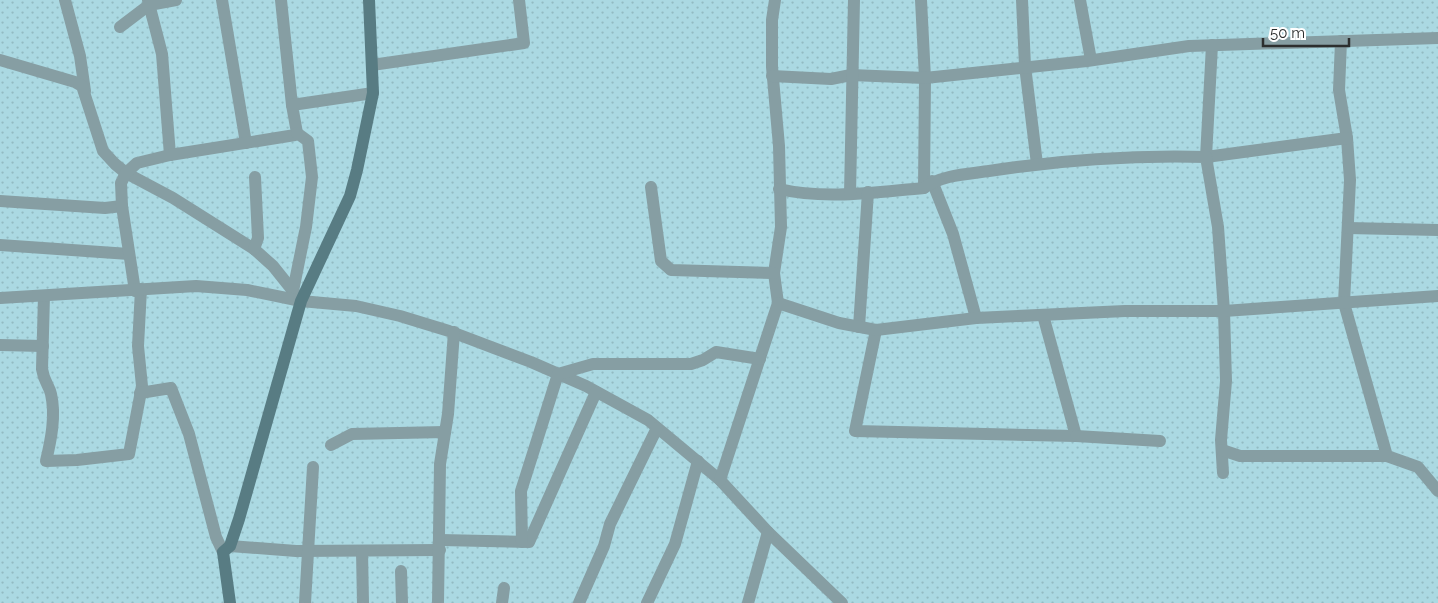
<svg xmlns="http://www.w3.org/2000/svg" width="1438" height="603" font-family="Raleway,sans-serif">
  <defs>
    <pattern id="green-dots" width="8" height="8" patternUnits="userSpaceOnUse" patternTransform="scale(1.25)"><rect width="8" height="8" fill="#abd9e2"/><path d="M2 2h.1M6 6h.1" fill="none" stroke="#93bbc2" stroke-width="1.8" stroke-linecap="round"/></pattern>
  </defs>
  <rect width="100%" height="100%" fill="#e0e4e5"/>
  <!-- green -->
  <rect fill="url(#green-dots)" x="0" y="0" width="1438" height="603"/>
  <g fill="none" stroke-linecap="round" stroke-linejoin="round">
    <!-- street -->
    <g stroke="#869ea3" stroke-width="12">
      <path d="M65 0 80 56 85 91"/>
      <path d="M148 0 162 54 170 155"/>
      <path d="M222 0 246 143"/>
      <path d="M281 0 292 105"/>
      <path d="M775 0 772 20V67L779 146 781 227 774 273 778 303"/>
      <path d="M921 0 925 78 924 188"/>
      <path d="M1022 0 1025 66 1037 164"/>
      <path d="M1080 0 1091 60"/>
      <path d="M120 27 149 5 176 0"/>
      <path d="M1341 41 1339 90 1347 138 1350 180 1344 303 1387 456 1418 467 1438 491"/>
      <path d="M1212 45 1206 157 1347 138"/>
      <path d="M0 60 75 82 82 86 103 151 115 164 126 173 173 198 254 249 273 266 301 301"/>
      <path d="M372 65 524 43 519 0"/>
      <path d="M772 76 831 79 851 75 925 78 1087 61 1189 46 1438 38"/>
      <path d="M932 181 953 234 976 318"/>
      <path d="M651 187 661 261 671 270 774 273"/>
      <path d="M779 189C826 200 876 192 924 188 941 175 968 174 989 171 1061 160 1133 155 1206 157L1218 227 1224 311 1226 381 1221 440 1223 473"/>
      <path d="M850 194 854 0"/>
      <path d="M0 201 105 208 122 206"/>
      <path d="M1348 228 1438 230"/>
      <path d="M0 245 129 254"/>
      <path d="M254 249 258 238 255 177"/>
      <path d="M135 291 122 206 121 183 126 173 137 163 170 155 295 135 297 133 292 105 373 93"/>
      <path d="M293 291 306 227 312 177 308 141 297 133"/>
      <path d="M44 296 42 369C44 382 49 385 51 394 56 416 51 440 46 461L77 460 129 454 142 386 138 346 141 289"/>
      <path d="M0 298 196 286 247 290 301 301 356 306 400 316 449 331 531 362 586 386 648 420 720 480 768 532 842 603"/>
      <path d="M859 327 868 192"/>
      <path d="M876 330 855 431 1076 436 1043 315"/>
      <path d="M0 345 43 346"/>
      <path d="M140 393 171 388 189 434 216 537 223 552"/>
      <path d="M1076 436 1160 441"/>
      <path d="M331 445 352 434 445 432"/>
      <path d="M1222 450 1240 456H1387"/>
      <path d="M720 480 778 303 839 323 876 330 976 318 1125 311H1224L1438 296"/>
      <path d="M440 540 529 542 596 392"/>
      <path d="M522 542 521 491 558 374 593 364H691L703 360 716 352 760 359"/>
      <path d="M230 546 296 551 440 550"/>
      <path d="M362 551 363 603"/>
      <path d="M401 571 402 603"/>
      <path d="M305 603 313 467"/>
      <path d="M438 603 440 464 448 414 454 332"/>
      <path d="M502 603 504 588"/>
      <path d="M579 603 604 546 610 524 657 428"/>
      <path d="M647 603 675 544 698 461"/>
      <path d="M748 603 768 532"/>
    </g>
    <!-- secondary -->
    <path stroke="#587c83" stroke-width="12" d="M230 603 223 552 230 546 239 519 301 301 350 196 357 170 373 93 369 0"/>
  </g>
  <!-- scale -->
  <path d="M1263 38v8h86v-8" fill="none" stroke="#2c2e2e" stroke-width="2.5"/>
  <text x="1270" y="38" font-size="15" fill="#2c2e2e" stroke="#ffffff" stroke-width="4" paint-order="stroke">50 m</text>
</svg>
